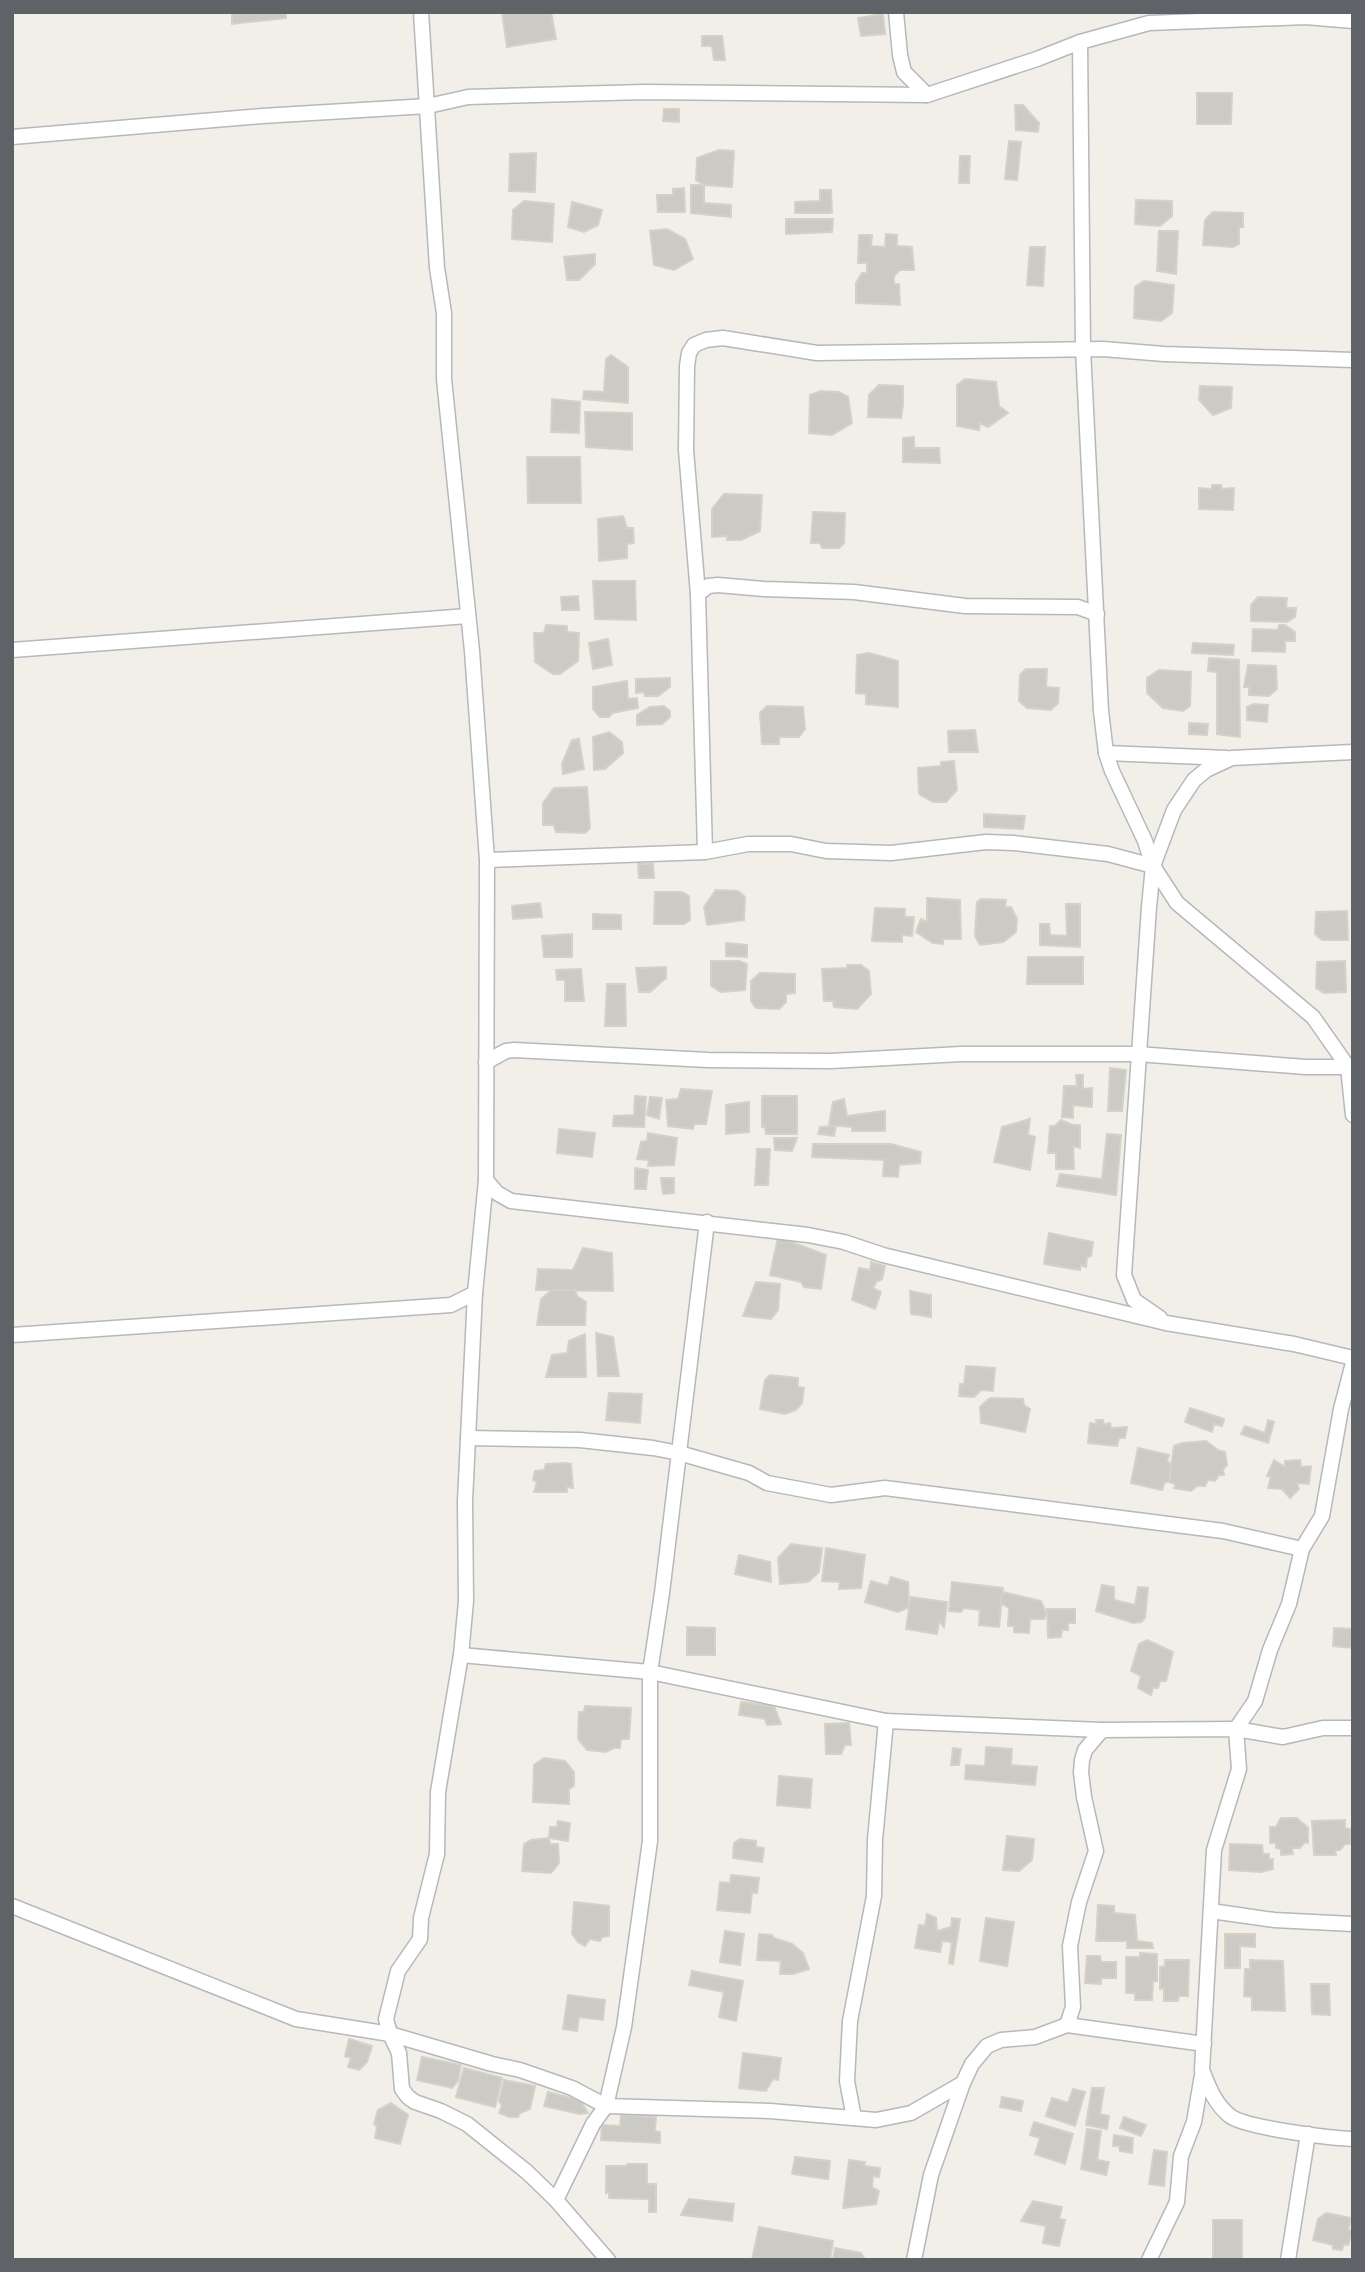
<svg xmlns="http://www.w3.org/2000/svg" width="1365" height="2272" font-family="Manrope,sans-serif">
  <rect width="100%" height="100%" fill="#f1efe8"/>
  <!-- building -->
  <g fill="#cccac5" stroke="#d6d1c6" stroke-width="2">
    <path d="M232 12H286V18L232 24Z"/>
    <path d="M502 12H551L556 39 507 47Z"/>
    <path d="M883 14 885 34 861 36 858 18Z"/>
    <path d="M702 36H722L725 60H714L712 46H702Z"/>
    <path d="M1197 93H1232L1231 124H1197Z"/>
    <path d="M1015 105H1023L1039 123 1038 132 1016 130Z"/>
    <path d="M664 109H679V122L663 121Z"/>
    <path d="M1009 141 1021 142 1017 180 1005 179Z"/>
    <path d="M719 150 734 151 732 187 704 185 696 180 697 158Z"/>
    <path d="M536 153 535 192 509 191 510 154Z"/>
    <path d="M960 156H970L969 183H959Z"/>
    <path d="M691 185H704V203L731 205V217L691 213Z"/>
    <path d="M684 188 685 212H658L657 195H673V189Z"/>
    <path d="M820 190H831L832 213H795V202L820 201Z"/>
    <path d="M1136 200 1172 201V216L1160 226 1135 224Z"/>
    <path d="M524 201 554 204 552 242 512 239 513 210Z"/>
    <path d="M572 202 602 210 598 225 584 232 568 227Z"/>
    <path d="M1213 212 1243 213V227H1239V244L1233 247 1203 245 1205 220Z"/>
    <path d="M786 219H833L832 232 786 234Z"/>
    <path d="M667 229 685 239 693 259 674 270 654 265 650 231Z"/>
    <path d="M1159 231H1178L1176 274 1157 271Z"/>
    <path d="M886 234 897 235V246L912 247 914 270H900L894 276V284H899L900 305 856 303V283L862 273H867V263H858L859 235H872L871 246 885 247Z"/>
    <path d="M1030 247H1045L1043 286 1027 285Z"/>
    <path d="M595 254V264L579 280H567L564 257Z"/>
    <path d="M1144 281 1174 285 1172 313 1161 321 1134 318 1135 287Z"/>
    <path d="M611 355 628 367V403L583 399 584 391 604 392 606 359Z"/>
    <path d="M965 379 996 382 999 406 1008 413 988 427 980 423 979 430 957 426V385Z"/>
    <path d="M879 385 903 386V405L901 418 868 417 869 395Z"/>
    <path d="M1200 386 1232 387 1231 408 1213 415 1199 400Z"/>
    <path d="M821 391 839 392 848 397 852 423 832 435 809 433 810 395Z"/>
    <path d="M552 399 580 402 579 433 551 432Z"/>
    <path d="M585 412 632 413V450L586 447Z"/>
    <path d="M914 437V448H939L940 463 903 462V438Z"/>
    <path d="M527 457H580L581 503H528Z"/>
    <path d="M1212 485H1221L1222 489 1234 488 1233 510 1199 509V488L1212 489Z"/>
    <path d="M724 494 762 495 760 531 741 540H727V536L712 537V509Z"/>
    <path d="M813 512 845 513 844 543 839 548H822L820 543H811Z"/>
    <path d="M623 516 627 528H633L634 543 627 544V558L599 561 598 519Z"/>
    <path d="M593 581H635L636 620 595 619Z"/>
    <path d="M578 596 579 610H562L561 597Z"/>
    <path d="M1258 597 1287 598 1286 608H1296L1295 617 1287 622 1251 621V605Z"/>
    <path d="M546 625 567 626V632L579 633 578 661 560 674H553L535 662 534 633H544Z"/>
    <path d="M1279 625H1285L1295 632V641H1285V652L1252 651 1253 629 1278 630Z"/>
    <path d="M608 639 612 665 593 669 589 643Z"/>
    <path d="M1193 643 1234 645 1233 655 1192 653Z"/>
    <path d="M869 653 898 661V707L866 704V694L856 693 857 655Z"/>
    <path d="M1209 658 1239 660 1240 737 1217 734V672L1208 671Z"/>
    <path d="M1248 665 1276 666 1277 689 1269 696 1249 695V687H1244Z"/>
    <path d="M1026 669H1047L1046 687 1059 688 1058 703 1051 710 1027 708 1019 701 1020 675Z"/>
    <path d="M1159 670 1191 672 1190 706 1183 711 1163 708 1147 693V678Z"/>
    <path d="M670 678V687L658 696H645L644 692 636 693V679Z"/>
    <path d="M627 681 628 699 637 698 638 708 612 713 609 717H600L593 709V687Z"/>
    <path d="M1253 704 1268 705 1267 722 1247 720V707Z"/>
    <path d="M664 706 670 711V717L662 724 637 725V715L650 707Z"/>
    <path d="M767 706 803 707 805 729 799 737H779V744H762L760 713Z"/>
    <path d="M1189 723 1208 724 1207 735 1189 734Z"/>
    <path d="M975 730 978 752H949L948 731Z"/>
    <path d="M609 732 622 742 623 753 605 769 594 770 593 737Z"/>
    <path d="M579 739 584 769 563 774 562 764 572 740Z"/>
    <path d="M954 761 957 790 946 802H933L919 794 918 768 941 766V762Z"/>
    <path d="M587 787 590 828 585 833 556 832 554 825H543V803L554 788Z"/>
    <path d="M984 814 1025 816 1023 829 984 827Z"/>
    <path d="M638 864H653L654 878H639Z"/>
    <path d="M716 890 738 891 745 897 744 920 707 925 704 907Z"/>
    <path d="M655 892H682L689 896 690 920 684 924H654Z"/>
    <path d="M927 898 960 900 961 939H943V944L933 943 916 932 921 919 927 922Z"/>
    <path d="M981 899 1006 900 1005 907H1011L1017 919 1016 932 1003 942 980 945 975 936 977 902Z"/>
    <path d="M540 903 542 917 513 919 512 906Z"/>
    <path d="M1066 904H1080V947L1040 945V924H1049L1050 935 1067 936Z"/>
    <path d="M875 908 905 909V917H914L912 936 902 935V942L872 941Z"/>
    <path d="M1347 911 1348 940H1322L1315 934 1316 912Z"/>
    <path d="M593 914 621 915V929H593Z"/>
    <path d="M572 934V957H544L542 936Z"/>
    <path d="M726 943 747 945V957L726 956Z"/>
    <path d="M1028 957H1083V984H1027Z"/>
    <path d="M711 961H739L747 964 745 990 721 992 711 986Z"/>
    <path d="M1345 961 1346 992 1324 993 1316 988 1317 962Z"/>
    <path d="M847 965H861L869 971 871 994 857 1009 834 1007 833 1001H824L822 969 847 968Z"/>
    <path d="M666 967V978L650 992H639L636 968Z"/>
    <path d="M581 969 584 1001H565V980H557L556 970Z"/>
    <path d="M760 973 795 974V993L786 994V1002L779 1009 756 1008 751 1001V981Z"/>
    <path d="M607 984H625L626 1026H605Z"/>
    <path d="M1110 1068 1126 1070 1122 1111H1108Z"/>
    <path d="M1076 1075H1083V1089L1092 1088V1107L1073 1105V1118L1062 1117 1064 1086H1077Z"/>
    <path d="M681 1089 712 1091 706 1124H694L693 1129 668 1126 666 1100 678 1099Z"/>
    <path d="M635 1096 646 1097 644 1127 613 1126 614 1116 634 1115Z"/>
    <path d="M762 1096H797V1134H766L765 1127H762Z"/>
    <path d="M650 1097 662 1098 659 1119 647 1115Z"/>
    <path d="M844 1099 847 1116 885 1111V1131H852V1127L829 1125 833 1102Z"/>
    <path d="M749 1102V1132L726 1134V1105Z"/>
    <path d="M1030 1119 1028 1135 1035 1137 1030 1170 994 1162 1002 1127Z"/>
    <path d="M1061 1120 1073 1125H1080V1148L1073 1146 1074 1169H1056V1153H1048L1050 1126H1055Z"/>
    <path d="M836 1126 834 1136 818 1134 820 1127Z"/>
    <path d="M559 1129 595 1133 592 1157 557 1153Z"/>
    <path d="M648 1133 677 1138 674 1165 648 1166 649 1160 637 1159 641 1142 647 1141Z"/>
    <path d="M1107 1134 1121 1135 1116 1195 1057 1186 1060 1174 1102 1179Z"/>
    <path d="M774 1138H797L792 1151 775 1150Z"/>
    <path d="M813 1144H891L921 1152 920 1163 899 1165 898 1177 883 1176 884 1160 812 1157Z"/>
    <path d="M757 1149H770L768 1185H755Z"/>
    <path d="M635 1168 648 1170 646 1189H635Z"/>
    <path d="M661 1178H674V1193L663 1194Z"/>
    <path d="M1049 1233 1093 1242 1091 1256 1087 1257 1086 1267 1081 1265 1080 1270 1044 1264Z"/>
    <path d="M778 1237 826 1255 821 1289 804 1287 801 1282 770 1275Z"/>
    <path d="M583 1248 612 1253 613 1291 536 1290 538 1269 573 1270Z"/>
    <path d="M871 1262 885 1266 882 1279 876 1282 873 1288 881 1292 875 1309 852 1300 859 1268 870 1270Z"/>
    <path d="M756 1282 780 1284 778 1310 771 1319 743 1316Z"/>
    <path d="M552 1290H575L577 1296 586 1302 585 1325H537L541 1299Z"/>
    <path d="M910 1291 931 1295V1317L911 1314Z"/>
    <path d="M596 1333 613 1337 619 1376H598Z"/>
    <path d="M585 1334 586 1377H546L552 1355 567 1353 569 1341Z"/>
    <path d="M966 1366 995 1368 993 1391 981 1390 974 1397 959 1396 960 1384H964Z"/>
    <path d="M770 1375 798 1378V1387L804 1388 802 1403 796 1410 785 1414 760 1409 765 1380Z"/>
    <path d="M609 1393 642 1394 640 1423 606 1420Z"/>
    <path d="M990 1398 1023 1399 1024 1405 1030 1409 1025 1432 981 1423 980 1407Z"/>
    <path d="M1190 1408 1224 1419 1222 1426 1214 1424 1212 1432 1185 1422Z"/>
    <path d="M1096 1420H1103V1424L1110 1423 1111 1428 1127 1427 1125 1438H1119L1117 1446 1088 1443 1090 1423 1097 1424Z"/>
    <path d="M1268 1420 1274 1422 1268 1443 1241 1434 1245 1426 1265 1433Z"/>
    <path d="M1206 1441 1218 1450 1225 1452 1227 1465 1223 1470 1224 1475H1219L1215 1481 1208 1480 1205 1486H1197L1191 1491 1174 1488 1176 1484 1169 1482 1174 1446 1182 1443Z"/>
    <path d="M1138 1448 1169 1455 1167 1461 1171 1464 1169 1482H1165L1162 1490 1131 1483Z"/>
    <path d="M1274 1460 1285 1467V1461L1300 1460 1301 1467 1311 1466 1309 1484 1297 1483 1299 1489 1290 1498 1282 1489 1268 1488 1271 1477 1267 1476Z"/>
    <path d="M564 1463 571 1464 573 1488 567 1487V1492H534L537 1482 533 1480 535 1471 544 1470 546 1464Z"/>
    <path d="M791 1544 822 1548 819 1572 808 1582 780 1584 778 1558Z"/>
    <path d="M826 1548 865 1555 861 1588 839 1589 840 1582 822 1581Z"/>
    <path d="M739 1555 770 1562 771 1582 735 1574Z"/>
    <path d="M891 1577 908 1582 909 1607 898 1612 865 1602 871 1581 888 1586Z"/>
    <path d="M952 1582 1003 1588 999 1627 979 1625 980 1610 964 1608 961 1612 949 1611Z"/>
    <path d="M1102 1585 1114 1587V1600L1135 1605 1138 1587 1148 1588 1145 1618 1141 1622 1133 1623 1096 1611Z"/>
    <path d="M1003 1592 1041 1601 1046 1613 1044 1619H1030L1029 1633 1014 1632V1626H1008L1009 1608 1000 1603Z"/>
    <path d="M911 1597 947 1602 944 1627 939 1621 937 1634 906 1629Z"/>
    <path d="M1047 1609H1075V1623H1068V1630H1062L1061 1637 1048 1638Z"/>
    <path d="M687 1627 715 1628V1655H687Z"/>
    <path d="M1334 1628 1353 1629V1648L1333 1646Z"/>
    <path d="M1147 1640 1173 1652 1166 1681H1160L1158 1688H1153L1151 1695 1138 1688 1141 1676 1131 1671 1139 1644Z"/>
    <path d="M741 1702 774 1706 781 1724 767 1725 765 1719 739 1715Z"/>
    <path d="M585 1706 631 1708 629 1739H621L620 1748H614L606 1752 587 1750 578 1739 579 1712H584Z"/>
    <path d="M849 1723 851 1745H845L841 1754H826L825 1724Z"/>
    <path d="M986 1747 1012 1749 1011 1765 1037 1767 1035 1785 965 1779 966 1765 985 1766Z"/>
    <path d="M953 1748 961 1749 959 1765H951Z"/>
    <path d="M544 1758 565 1761 574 1772V1786L569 1789V1804L533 1802 534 1765Z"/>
    <path d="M779 1776 812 1779 810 1808 777 1805Z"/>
    <path d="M1281 1818H1297L1308 1828V1843L1305 1842 1300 1848H1292L1293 1854 1281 1855V1849L1276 1848V1843H1270V1827H1276Z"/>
    <path d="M1345 1820V1828L1350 1829V1844H1345L1340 1850H1335L1336 1855H1314L1312 1821Z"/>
    <path d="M558 1821 570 1823 568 1841 549 1838 550 1827H557Z"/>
    <path d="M1007 1836 1034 1839 1032 1860 1019 1871 1003 1870Z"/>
    <path d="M549 1838 550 1844H558L559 1863 551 1873 522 1871 524 1844 531 1840Z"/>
    <path d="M740 1839 756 1841V1847L764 1848 762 1862 733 1858 734 1843Z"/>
    <path d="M1230 1844 1262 1845 1263 1854H1269V1859H1273V1869L1261 1872 1229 1870Z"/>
    <path d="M731 1875 759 1878 757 1893 752 1892 750 1913 717 1910 720 1882 730 1883Z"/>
    <path d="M574 1902 609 1906V1936L602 1937 600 1941 590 1939 585 1946 578 1942 572 1934Z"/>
    <path d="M1098 1905 1114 1906V1913L1135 1915 1137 1941 1152 1943 1153 1948H1127V1941H1096Z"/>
    <path d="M927 1914 936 1918 937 1931 951 1927 952 1918 960 1919 953 1964 949 1963 952 1942 942 1941 940 1952 915 1948 919 1925 925 1926Z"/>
    <path d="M986 1918 1014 1922 1007 1966 980 1961Z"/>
    <path d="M725 1931 744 1934 740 1965 720 1962Z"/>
    <path d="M759 1934 772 1935 774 1938 792 1944 803 1953 809 1969 793 1974H780L781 1961 757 1960Z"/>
    <path d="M1225 1934H1255V1947L1240 1946V1968H1225Z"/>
    <path d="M1140 1953 1157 1954V1981H1153L1152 2000H1135V1993H1126V1957H1140Z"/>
    <path d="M1087 1956H1100L1101 1962H1116V1978H1101V1984L1085 1983Z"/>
    <path d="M1165 1960H1189L1188 1996H1179L1178 2001H1164V1988L1160 1989V1967L1165 1966Z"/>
    <path d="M1250 1960 1283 1961 1285 2011 1252 2010V1997L1244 1996 1245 1969H1250Z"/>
    <path d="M692 1971 743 1981 736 2021 719 2017 724 1992 689 1985Z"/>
    <path d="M1311 1984H1329L1330 2015 1312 2014Z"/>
    <path d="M568 1995 605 2000 603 2020 579 2017 577 2031 563 2029Z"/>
    <path d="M349 2039 372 2046 367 2062 359 2070 348 2067 351 2058 345 2056Z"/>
    <path d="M743 2053 781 2058 778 2080 773 2079 766 2091 739 2088Z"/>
    <path d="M422 2057 461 2065 458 2081 452 2088 417 2080Z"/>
    <path d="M464 2068 502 2078 495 2107 456 2097Z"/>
    <path d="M504 2080 535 2086 530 2109 520 2113 518 2117H509L499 2113 502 2106 499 2101Z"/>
    <path d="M1092 2088H1104L1100 2114 1109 2116 1107 2129 1086 2125Z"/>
    <path d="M1073 2089 1085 2092 1075 2126 1046 2116 1052 2098 1068 2103Z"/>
    <path d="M548 2092 580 2100 588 2113 580 2114 544 2106Z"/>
    <path d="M1002 2097 1023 2101 1021 2111 1000 2107Z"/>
    <path d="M391 2103 408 2115 400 2144 375 2138 377 2127 374 2124 378 2110Z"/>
    <path d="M621 2115 656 2117 655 2131 660 2132V2143L601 2140 602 2125 620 2126Z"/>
    <path d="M1124 2117 1146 2125 1141 2136 1120 2128Z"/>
    <path d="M1034 2122 1073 2134 1065 2164 1035 2154 1040 2138 1030 2135Z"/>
    <path d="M1087 2129 1101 2131 1097 2160 1109 2162 1106 2175 1081 2169Z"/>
    <path d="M1114 2135 1133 2138 1132 2153 1120 2151 1119 2146H1113Z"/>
    <path d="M1154 2150 1167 2152 1164 2186 1149 2184Z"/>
    <path d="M795 2157 830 2161 828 2179 792 2174Z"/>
    <path d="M849 2160 865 2162 864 2166 880 2168 879 2177 873 2176 872 2187 879 2191 876 2204 843 2208Z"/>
    <path d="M627 2164H647V2184H656V2212H649V2199L609 2198V2192L606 2193V2166H627Z"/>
    <path d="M689 2199 734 2204 732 2221 681 2215Z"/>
    <path d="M1033 2201 1062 2207 1059 2219 1065 2220 1059 2246 1043 2243 1046 2226 1021 2221Z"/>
    <path d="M1326 2213 1351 2218 1348 2230 1352 2231 1348 2245 1344 2244 1342 2250 1333 2249V2245L1313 2240 1318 2219Z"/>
    <path d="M1213 2220H1242V2260L1213 2259Z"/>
    <path d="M759 2227 833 2241 830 2260H752Z"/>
    <path d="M835 2248 861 2253 865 2260H833Z"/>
  </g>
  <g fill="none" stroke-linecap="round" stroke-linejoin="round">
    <defs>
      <g id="minor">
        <path d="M421 12 437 268 444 313V379L472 651 487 860 486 1180 475 1293 465 1501 466 1601 461 1655 438 1792 437 1854 421 1918 420 1939 398 1971 386 2019 390 2034 399 2053 402 2089 408 2097 415 2102 441 2111 467 2124 527 2172 556 2200 608 2260"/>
        <path d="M896 12 900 55 904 72 927 95"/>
        <path d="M1080 42 1083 349 1101 711 1106 753 1112 771 1145 841 1153 866 1177 903 1313 1017 1348 1067 1353 1115"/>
        <path d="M12 137 262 116 428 106 468 97 644 92 927 95 1037 59 1080 42 1149 23 1306 17 1353 21"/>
        <path d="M698 594 708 586 718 585 764 589 854 592 965 606 1078 607 1097 614"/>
        <path d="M12 650 468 616"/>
        <path d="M1106 753 1227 758"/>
        <path d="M705 852 698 594 686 450 687 366 689 353 694 345 706 340 723 338 817 353 1103 349 1164 354 1353 360"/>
        <path d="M487 860 705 852 748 844H791L826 851 891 853 986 842 1014 843 1108 854 1153 866"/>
        <path d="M486 1062 506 1051 514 1050 708 1060 831 1061 961 1054H1138L1306 1067H1353"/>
        <path d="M486 1180 497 1193 511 1201 808 1235 844 1242 883 1255 1166 1323 1294 1344 1353 1358"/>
        <path d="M1160 1318 1134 1300 1124 1275 1149 907 1153 866 1174 810 1194 780 1206 770 1232 758 1353 752"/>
        <path d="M12 1335 451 1305 475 1293"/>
        <path d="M1353 1363 1341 1409 1322 1516 1302 1549 1289 1604 1270 1650 1255 1701 1236 1729 1239 1769 1214 1850 1202 2070C1209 2088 1215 2104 1230 2116 1246 2128 1330 2138 1353 2139"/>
        <path d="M468 1438 580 1440 653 1448 679 1453 749 1473 767 1483 831 1495 885 1488 1223 1531 1302 1549"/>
        <path d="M461 1655 650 1672 886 1721 1102 1730"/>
        <path d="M12 1906 296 2019 390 2034 492 2064 520 2070 572 2088 606 2106 770 2111 876 2120 911 2113 963 2083"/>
        <path d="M1211 1911 1274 1920 1353 1924"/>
        <path d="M1067 2025 1073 2007 1070 1946 1079 1902 1096 1851 1084 1797 1081 1772 1082 1760 1085 1750 1102 1730 1236 1729 1283 1737 1323 1728H1353"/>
        <path d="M854 2118 847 2081 850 2021 874 1896 875 1840 886 1721"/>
        <path d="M556 2200 593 2124 606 2106 624 2027 650 1841V1672L662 1593 707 1222"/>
        <path d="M914 2260 931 2175 963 2083 972 2064 987 2046 1001 2040 1035 2037 1067 2025 1204 2044"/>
        <path d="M1149 2260 1177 2202 1181 2156 1194 2122 1202 2075"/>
        <path d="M1288 2260 1308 2134"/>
      </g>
    </defs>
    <!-- minor casing -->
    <use href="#minor" stroke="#b5b8bc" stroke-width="17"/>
    <!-- minor -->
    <use href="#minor" stroke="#fff" stroke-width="14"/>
  </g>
  <!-- border -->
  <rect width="1365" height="2272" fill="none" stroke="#5f6368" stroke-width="28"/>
</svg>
